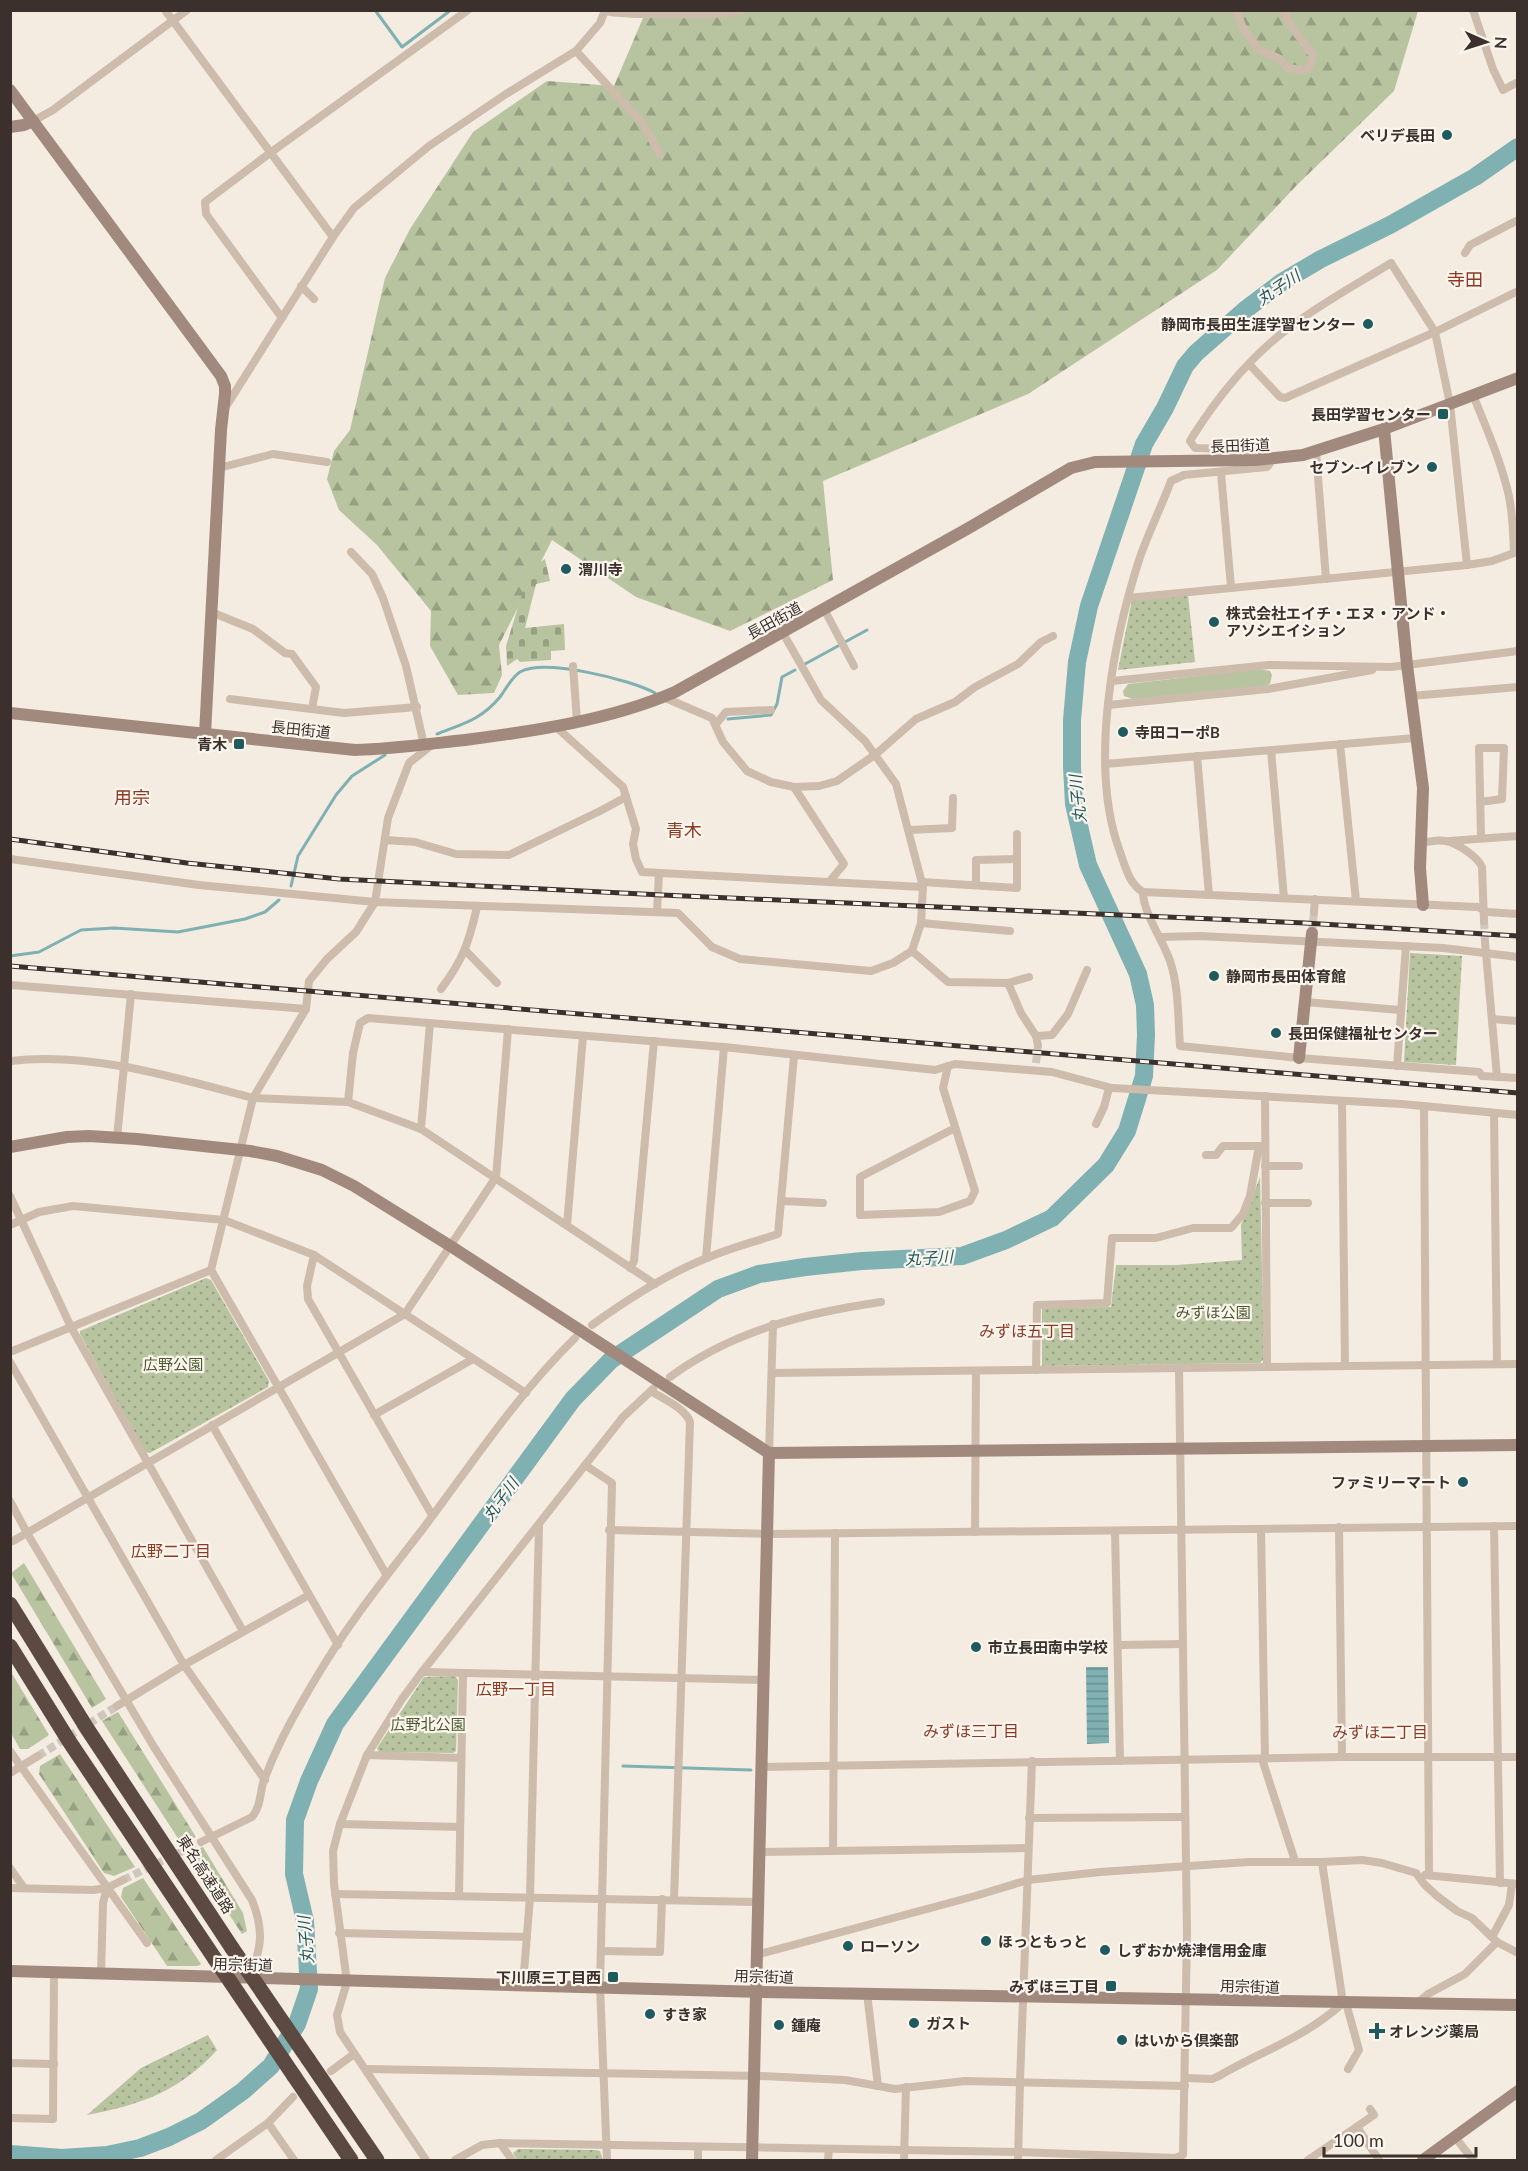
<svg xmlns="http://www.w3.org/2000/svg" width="1528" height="2171" font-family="Lato,'Noto Sans JP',sans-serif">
  <defs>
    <pattern id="forest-firs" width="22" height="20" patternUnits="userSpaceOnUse" patternTransform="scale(1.5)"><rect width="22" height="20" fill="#b8c4a0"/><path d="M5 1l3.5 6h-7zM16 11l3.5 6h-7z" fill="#97a083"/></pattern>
    <pattern id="cemetery-stones" width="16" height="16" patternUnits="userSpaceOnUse" patternTransform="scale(1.5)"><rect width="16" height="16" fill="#b8c4a0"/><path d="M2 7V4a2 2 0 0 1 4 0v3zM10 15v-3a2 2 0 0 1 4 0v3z" fill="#97a083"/></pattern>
    <pattern id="park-dots" width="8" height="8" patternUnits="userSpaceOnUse" patternTransform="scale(1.5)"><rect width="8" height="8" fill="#b8c4a0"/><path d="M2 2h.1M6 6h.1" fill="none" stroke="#97a083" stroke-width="1.8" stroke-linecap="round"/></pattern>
    <pattern id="water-rules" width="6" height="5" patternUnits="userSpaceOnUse" patternTransform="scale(1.5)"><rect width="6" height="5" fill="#7fb0b2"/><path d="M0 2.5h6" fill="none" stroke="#699091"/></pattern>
  </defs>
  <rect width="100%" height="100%" fill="#f4ebe1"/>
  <!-- green -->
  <path fill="#b8c4a0" d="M1258 669 1270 671 1272 675 1270 684 1265 686 1133 699 1124 696 1123 691 1128 684Z"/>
  <!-- forest -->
  <g fill="url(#forest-firs)">
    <path d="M646 11H1418L1394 91 1297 185 1217 270 1028 394 823 481 833 580 730 631 636 597 552 540 499 645 502 675 494 693 458 695 430 646 431 611 377 545 339 510 327 479 334 451 350 430 385 278 410 229 473 132 547 81 614 86Z"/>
    <path d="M24 1563 106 1699 92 1708 11 1573Z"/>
    <path d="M11 1672 49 1735 28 1749H20L11 1733Z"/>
    <path d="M118 1712 196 1837 181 1843 102 1721Z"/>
    <path d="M60 1754 135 1867 114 1876 104 1873 39 1774 40 1766Z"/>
    <path d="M203 1847 243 1913 247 1931 242 1934 189 1853Z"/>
    <path d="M143 1878 201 1964 198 1966H167L121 1897 123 1888Z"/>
  </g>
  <!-- cemetery -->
  <path fill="url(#cemetery-stones)" d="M545 559 550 581 536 584 525 628 564 624 565 650 551 651V660L520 662 517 659 507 666 506 646 524 588 529 585 531 568Z"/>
  <!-- park -->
  <g fill="url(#park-dots)">
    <path d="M1188 595 1195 662 1118 670 1132 600Z"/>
    <path d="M1410 953 1462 956 1456 1065 1404 1062Z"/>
    <path d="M1260 1177 1264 1359 1260 1363 1042 1366V1308L1111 1307 1116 1265H1177L1242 1260 1241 1225Z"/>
    <path d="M206 1278 211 1280 269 1381 268 1387 150 1453 145 1452 80 1334V1331Z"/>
    <path d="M455 1676 458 1680 456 1751 453 1753 379 1752 377 1748 424 1677Z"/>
    <path d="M208 2035 217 2050C180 2091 140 2105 87 2115L141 2068Z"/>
    <path d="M518 2149 596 2150 600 2151 603 2160H517L513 2153Z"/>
  </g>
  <!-- water -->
  <path fill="url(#water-rules)" d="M1086 1667H1108L1109 1743 1087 1744Z"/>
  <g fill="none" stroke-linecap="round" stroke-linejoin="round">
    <!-- stream -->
    <g stroke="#7fb0b2" stroke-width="3">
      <path d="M375 10 402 47 451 10"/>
      <path d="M845 642 867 630"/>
      <path d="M805 664 838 646"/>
      <path d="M728 719 771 715 777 704 782 677 795 670"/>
      <path d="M437 734C462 724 481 720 500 697 506 689 511 678 520 672 544 658 632 680 655 693"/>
      <path d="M291 886 298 856 336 795 352 776 385 755"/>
      <path d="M10 956 39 952 81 930 114 928 178 932 245 919 265 912 279 900"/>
      <path d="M623 1766 751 1770"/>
    </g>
    <!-- river -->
    <path stroke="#7fb0b2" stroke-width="18" d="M10 2154 62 2158 107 2155 140 2148 169 2137 201 2121 243 2091 271 2066 297 2024 309 1989 305 1921 294 1874 295 1820 309 1781 335 1724 573 1399 611 1360 718 1289 759 1274 805 1267 862 1261 962 1256 1006 1240 1052 1218 1106 1165 1127 1131 1144 1076 1146 1035 1145 1005 1138 974 1088 865 1074 804 1072 767V720L1077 662 1089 606 1144 444 1165 408 1185 366 1196 353 1245 310 1282 282 1321 259 1390 225 1475 177 1518 147"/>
    <!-- street-tunnel -->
    <g stroke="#cfc6bd" stroke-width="8" stroke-dasharray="8 4" stroke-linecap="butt">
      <path d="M1484 921 1485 942"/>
      <path d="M1312 933 1314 912"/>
      <path d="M1036 1063 1038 1045"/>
      <path d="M38 1756 117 1706"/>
      <path d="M123 1880 201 1842"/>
    </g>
    <!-- street -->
    <g stroke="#cdbbac" stroke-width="8">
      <path d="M165 10 333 237"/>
      <path d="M1236 10 1242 26 1259 50 1278 58 1288 68 1306 71 1311 63 1313 55 1288 22 1284 10"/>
      <path d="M1473 10 1493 69 1503 90 1518 82"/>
      <path d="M605 11C626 15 645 14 666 14 693 14 715 16 742 10"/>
      <path d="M576 51 643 124 660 154"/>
      <path d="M33 121 53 110 187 10"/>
      <path d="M1465 253 1470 245 1518 220"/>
      <path d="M301 286 314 299"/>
      <path d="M282 318 206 214 205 202 270 153 468 10"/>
      <path d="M1249 364 1280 397 1285 398 1435 332 1518 291"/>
      <path d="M1473 395C1486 427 1500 459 1508 492 1513 512 1513 532 1514 553L1518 552"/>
      <path d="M225 408 333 237 354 208 429 146 506 94 576 51 600 23 605 10"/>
      <path d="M1316 451 1326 579"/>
      <path d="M219 468 273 454 327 462"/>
      <path d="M1221 473 1231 587"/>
      <path d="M351 552 372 574 383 598 406 666 424 745"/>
      <path d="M1467 565 1492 561 1514 553"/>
      <path d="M1128 598 1467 565 1450 404 1435 332 1391 263C1357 284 1322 303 1290 327 1251 356 1219 395 1193 436L1190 441 1195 448 1229 449 1273 459 1267 467 1184 475 1171 481C1161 507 1149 532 1140 557 1113 640 1089 765 1119 849 1125 865 1128 883 1143 892L1478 907 1487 912 1518 914"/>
      <path d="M824 609 854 666"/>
      <path d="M211 612 253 629 285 653 292 654 316 687 312 709"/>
      <path d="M573 666 577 721"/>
      <path d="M1112 681 1269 665 1391 667 1518 651"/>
      <path d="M1411 696 1518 687"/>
      <path d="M663 697 712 718 723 742 747 771 771 782 794 787 819 786 837 781 876 754 916 719 955 702 975 687 1018 664 1041 642 1053 636"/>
      <path d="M230 699 344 713 417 707"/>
      <path d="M1108 705 1268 689 1372 670"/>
      <path d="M716 724 726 712 771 710"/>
      <path d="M555 726 623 787 636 829 633 844 636 859 642 872 923 887"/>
      <path d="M433 744 409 763 396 797 388 818 375 902 356 932 327 959 309 981 306 1009 253 1098 348 1102 353 1053 360 1023 368 1018 724 1047 935 1070 955 1064 1052 1072 1112 1088 1402 1104 1518 1115"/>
      <path d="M1340 744 1356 901"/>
      <path d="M1271 750 1284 898"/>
      <path d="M1197 756 1209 895"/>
      <path d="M1105 764 1415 738"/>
      <path d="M794 787 844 864 829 882"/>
      <path d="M1480 802 1502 799 1504 748H1479L1481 838"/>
      <path d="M909 830 952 828 953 798"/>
      <path d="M385 840 415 842 456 854 509 855 600 811 626 797"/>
      <path d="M1449 841 1518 836"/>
      <path d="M1421 843C1429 842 1438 839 1446 841 1457 843 1478 857 1482 867L1484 921"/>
      <path d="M10 859 199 885 375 902 678 913 712 947 740 959 871 971 893 963 912 951 921 923 923 887 896 784 865 741 821 700 783 633"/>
      <path d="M922 882 1017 888V834"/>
      <path d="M976 885V860L1017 859"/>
      <path d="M1143 892C1143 913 1163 940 1170 961 1179 987 1178 1019 1180 1046L1299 1058 1479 1072 1482 1076 1518 1078"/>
      <path d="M657 912 659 873"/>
      <path d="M1314 912 1315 899"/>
      <path d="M921 923 1010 931"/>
      <path d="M1161 937 1199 936 1443 948 1518 957"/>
      <path d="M1485 942 1497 1077"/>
      <path d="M465 950 497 983"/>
      <path d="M912 951 948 982 1008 983 1029 977"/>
      <path d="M1008 983 1021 1013 1036 1036"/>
      <path d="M10 985 306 1009"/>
      <path d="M441 989C463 960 469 942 477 907"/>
      <path d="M1305 1002 1400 1010"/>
      <path d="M1492 1019 1518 1021"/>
      <path d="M1038 1045 1036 1036 1052 1035 1068 1014 1087 970"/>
      <path d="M10 1061C89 1051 177 1078 253 1098L211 1270 386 1574"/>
      <path d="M948 1066 943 1088 975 1191 970 1201 939 1212 860 1215V1177L955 1128"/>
      <path d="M1397 1066 1406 946"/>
      <path d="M1265 1096 1267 1366"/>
      <path d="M1342 1101 1345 1366"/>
      <path d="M348 1102 421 1129 655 1284"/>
      <path d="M1424 1106 1429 1875"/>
      <path d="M1494 1113 1497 1364"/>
      <path d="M1096 1124 1104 1107 1109 1088"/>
      <path d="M421 1129 430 1023"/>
      <path d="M117 1138 131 994"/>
      <path d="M1206 1155H1216L1223 1146H1262"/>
      <path d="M1265 1166H1299"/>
      <path d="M10 1196 71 1327 243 1631"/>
      <path d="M782 1201 823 1203"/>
      <path d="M1265 1203H1308"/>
      <path d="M10 1225 39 1212 73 1206 224 1220 314 1255 526 1393"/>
      <path d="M567 1225 583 1036"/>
      <path d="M314 1255 307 1286 308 1299 432 1515"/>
      <path d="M706 1258 724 1047"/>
      <path d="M630 1268 634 1261 654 1041"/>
      <path d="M592 1325C628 1299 666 1274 707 1258 730 1248 754 1242 778 1234L794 1056"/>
      <path d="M10 1352 211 1270"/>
      <path d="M10 1362 184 1665 265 1780"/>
      <path d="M1036 1370 1037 1305 1107 1303 1112 1238H1156L1193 1228H1231L1243 1214 1250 1196 1259 1146"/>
      <path d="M772 1373 1518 1364"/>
      <path d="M670 1377C732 1331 805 1313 881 1302"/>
      <path d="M651 1391C663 1399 685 1408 690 1422L674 1900"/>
      <path d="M374 1415 473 1359"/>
      <path d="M212 1425 338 1645"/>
      <path d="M769 1453 773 1324"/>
      <path d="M585 1465 612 1483 600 1986 607 2160"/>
      <path d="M10 1501 27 1533 154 1747 252 1900C258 1915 262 1931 259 1947 257 1957 254 1966 253 1976"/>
      <path d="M1494 1526 1500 1883"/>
      <path d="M1339 1527 1342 1757"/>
      <path d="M1261 1529 1265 1759"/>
      <path d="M609 1530 772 1534 1518 1526"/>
      <path d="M1115 1531 1120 1761"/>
      <path d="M975 1532 976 1371"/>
      <path d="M13 1541 405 1314 496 1177 508 1029"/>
      <path d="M1119 1645 1183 1644"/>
      <path d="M422 1672 763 1680"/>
      <path d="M117 1706 184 1665 309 1595"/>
      <path d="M10 1751 147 1943"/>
      <path d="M367 1755 461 1758"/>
      <path d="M1262 1759 1295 1861"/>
      <path d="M761 1767 1342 1757H1518"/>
      <path d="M10 1773 38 1756"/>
      <path d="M1029 1818 1185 1817"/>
      <path d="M340 1824 460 1827"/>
      <path d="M201 1842 252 1817C260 1808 260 1795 263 1783 268 1769 274 1755 281 1741 291 1720 304 1698 316 1678 347 1625 385 1578 422 1530 471 1465 516 1396 575 1338"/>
      <path d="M833 1851 835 1533"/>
      <path d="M759 1852 1028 1848"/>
      <path d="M10 1868 24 1888"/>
      <path d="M1425 1875 1518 1884"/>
      <path d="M10 1888 93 1890 107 1888 103 1903 101 1974"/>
      <path d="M107 1888 123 1880"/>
      <path d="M335 1894 758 1902"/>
      <path d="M459 1895 463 1673"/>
      <path d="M339 1933 527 1937"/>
      <path d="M1492 1937 1509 1905 1512 1884"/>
      <path d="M601 1951 660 1952 662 1899"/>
      <path d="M756 1955 975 1896 1028 1880 1100 1872 1248 1862H1322L1362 1860 1382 1863 1416 1873 1424 1884 1437 1896 1457 1911 1472 1918 1497 1942 1518 1953"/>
      <path d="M523 1985 530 1897 539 1525"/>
      <path d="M867 1993 878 2086"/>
      <path d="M1346 2003 1359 2050 1348 2069"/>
      <path d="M1416 2004 1428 1994 1465 1974 1497 1942"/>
      <path d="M10 2063 54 2064"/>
      <path d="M366 2069 760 2076 845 2080 895 2089 965 2081 1185 2086"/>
      <path d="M331 2071 354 2054"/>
      <path d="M1186 2078 1212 2079 1219 2076C1263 2050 1303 2039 1343 2003L1322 1862"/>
      <path d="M10 2118 53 2119 54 1973"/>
      <path d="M268 2123 294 2160"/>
      <path d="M1357 2127 1379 2160"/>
      <path d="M1455 2137 1473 2160"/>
      <path d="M500 2143 512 2160"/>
      <path d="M216 2160 268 2123 293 2097"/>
      <path d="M426 2160 340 2032 337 2015 347 1982 334 1884 333 1851 340 1824 367 1755 402 1699 422 1672 623 1417 653 1389"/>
      <path d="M455 2160 482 2145 500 2143 1019 2152 1175 2158 1183 2155 1187 1933 1179 1367"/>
      <path d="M698 2160V2147"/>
      <path d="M828 2160 829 2149"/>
      <path d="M904 2160 906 2087"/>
      <path d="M1018 2160 1020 2081 1032 1761"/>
      <path d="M1308 2160 1374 2115 1370 2109"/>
    </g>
    <!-- secondary -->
    <g stroke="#a18a7d" stroke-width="12">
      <path d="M10 90 221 376 225 386V394L221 430 205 734"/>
      <path d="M10 127 24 125 33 121"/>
      <path d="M1384 429 1407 665 1423 788 1420 868 1423 905"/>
      <path d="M10 713 355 750C392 749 428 744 465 740 535 731 610 720 675 692L967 529 1071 468 1095 462 1256 460 1303 455 1384 429 1518 378"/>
      <path d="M1299 1058 1312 933"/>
      <path d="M10 1147 67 1137 89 1136 137 1139 250 1151 277 1156 322 1170 354 1186 452 1247 769 1453 1518 1445"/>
      <path d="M10 1971 762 1992 1518 2005"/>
      <path d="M752 2160 769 1453"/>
      <path d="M1423 2160 1518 2091"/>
    </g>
    <!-- highway -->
    <g stroke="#5c4a42" stroke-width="15">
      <path d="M10 1604 88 1730 232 1948"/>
      <path d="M10 1646 69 1741 215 1959"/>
      <path d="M308 2059 377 2160"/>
      <path d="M294 2076 351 2160"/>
    </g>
    <defs>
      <g id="rail">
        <path d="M10 839 187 863 339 879 662 895 1305 923 1518 936"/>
        <path d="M10 966 1518 1093"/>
      </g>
    </defs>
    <!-- rail casing -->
    <use href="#rail" stroke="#3b302b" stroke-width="5"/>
    <!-- rail -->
    <use href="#rail" stroke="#fbf5ee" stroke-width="3" stroke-dasharray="9" stroke-linecap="butt"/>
    <!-- highway-bridge -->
    <g stroke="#5c4a42" stroke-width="15">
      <path d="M232 1948 308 2059"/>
      <path d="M215 1959 294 2076"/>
    </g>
  </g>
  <!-- markers -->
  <g fill="#1f5a5e" stroke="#fbf5ee" stroke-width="2">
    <circle cx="1447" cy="135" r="6"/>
    <circle cx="1368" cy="324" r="6"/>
    <rect x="1437" y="408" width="12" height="12" rx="3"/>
    <circle cx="1432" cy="467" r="6"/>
    <circle cx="566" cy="569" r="6"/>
    <circle cx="1214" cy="622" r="6"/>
    <circle cx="1123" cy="732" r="6"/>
    <rect x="233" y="738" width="12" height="12" rx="3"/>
    <circle cx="1214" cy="976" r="6"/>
    <circle cx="1276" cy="1033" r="6"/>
    <circle cx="1463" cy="1482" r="6"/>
    <circle cx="976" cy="1647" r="6"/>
    <circle cx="986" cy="1941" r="6"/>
    <circle cx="848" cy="1946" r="6"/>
    <circle cx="1105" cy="1950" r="6"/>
    <rect x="607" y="1971" width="12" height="12" rx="3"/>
    <rect x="1105" y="1980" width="12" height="12" rx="3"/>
    <circle cx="650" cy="2014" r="6"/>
    <circle cx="914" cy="2023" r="6"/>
    <circle cx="779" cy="2025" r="6"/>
    <path d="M1374 2022h6v6h6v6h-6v6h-6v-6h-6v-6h6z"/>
    <circle cx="1122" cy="2040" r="6"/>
  </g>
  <g text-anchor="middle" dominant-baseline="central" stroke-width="4.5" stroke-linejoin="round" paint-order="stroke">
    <!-- poi labels -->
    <g font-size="15" font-weight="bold" fill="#3b302b" stroke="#fbf5ee" text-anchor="start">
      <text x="1435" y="135" text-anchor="end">ベリデ長田</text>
      <text x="1356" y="324" text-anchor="end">静岡市長田生涯学習センター</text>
      <text x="1431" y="414" text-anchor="end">長田学習センター</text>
      <text x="1420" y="467" text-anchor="end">セブン-イレブン</text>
      <text x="578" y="569">渭川寺</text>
      <text x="1226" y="613">株式会社エイチ・エヌ・アンド・<tspan x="1226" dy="17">アソシエイション</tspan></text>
      <text x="1135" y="732">寺田コーポB</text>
      <text x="227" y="744" text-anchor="end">青木</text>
      <text x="1226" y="976">静岡市長田体育館</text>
      <text x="1288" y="1033">長田保健福祉センター</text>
      <text x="1451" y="1482" text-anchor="end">ファミリーマート</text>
      <text x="988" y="1647">市立長田南中学校</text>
      <text x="998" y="1941">ほっともっと</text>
      <text x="860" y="1946">ローソン</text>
      <text x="1117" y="1950">しずおか焼津信用金庫</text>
      <text x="601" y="1977" text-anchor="end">下川原三丁目西</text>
      <text x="1099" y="1986" text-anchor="end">みずほ三丁目</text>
      <text x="662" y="2014">すき家</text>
      <text x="926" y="2023">ガスト</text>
      <text x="791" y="2025">鍾庵</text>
      <text x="1389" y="2031">オレンジ薬局</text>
      <text x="1134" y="2040">はいから倶楽部</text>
    </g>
    <!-- street labels -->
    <g font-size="15" fill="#3b302b" stroke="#fbf5ee">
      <text transform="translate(1240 445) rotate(-2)">長田街道</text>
      <text transform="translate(774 620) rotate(-29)">長田街道</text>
      <text transform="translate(301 729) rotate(6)">長田街道</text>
      <text transform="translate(206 1874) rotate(57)">東名高速道路</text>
      <text transform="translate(243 1964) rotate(2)">用宗街道</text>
      <text transform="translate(764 1976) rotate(2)">用宗街道</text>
      <text transform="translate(1250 1986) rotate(2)">用宗街道</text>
    </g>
    <!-- park labels -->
    <g font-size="15" fill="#4a5a2e" stroke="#fbf5ee">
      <text x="1213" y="1312">みずほ公園</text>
      <text x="173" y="1364">広野公園</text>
      <text x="428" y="1724">広野北公園</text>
    </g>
    <!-- water labels -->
    <g font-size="16" font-style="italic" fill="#1f5a5e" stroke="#fbf5ee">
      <text transform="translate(1278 287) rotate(-34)">丸子川</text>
      <text transform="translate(1077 799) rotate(-96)">丸子川</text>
      <text transform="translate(929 1257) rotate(-3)">丸子川</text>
      <text transform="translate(500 1499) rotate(-54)">丸子川</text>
      <text transform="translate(305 1940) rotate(-95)">丸子川</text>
    </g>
    <!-- neighbourhood labels -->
    <g font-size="16" fill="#8c3b22" stroke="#fbf5ee">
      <text x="1027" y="1330">みずほ五丁目</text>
      <text x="171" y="1550">広野二丁目</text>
      <text x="516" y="1688">広野一丁目</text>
      <text x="971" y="1730">みずほ三丁目</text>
      <text x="1380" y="1731">みずほ二丁目</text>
    </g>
    <!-- quarter labels -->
    <g font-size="18" fill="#8c3b22" stroke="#fbf5ee">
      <text x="1465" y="279">寺田</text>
      <text x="132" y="797">用宗</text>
      <text x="684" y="830">青木</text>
    </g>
  </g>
  <!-- border -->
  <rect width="1528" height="2171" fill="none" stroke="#3b302b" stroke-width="24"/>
  <!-- north arrow -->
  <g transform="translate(1486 42) rotate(93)" stroke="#fbf5ee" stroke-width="4.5" paint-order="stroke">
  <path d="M0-4.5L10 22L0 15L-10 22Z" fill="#3b302b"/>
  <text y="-9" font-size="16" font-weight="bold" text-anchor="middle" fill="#3b302b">N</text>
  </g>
  <!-- scale -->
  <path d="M1324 2147v9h152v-9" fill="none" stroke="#3b302b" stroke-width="3"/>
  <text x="1333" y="2147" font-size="18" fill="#3b302b" stroke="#fbf5ee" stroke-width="4.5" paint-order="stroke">100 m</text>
</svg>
